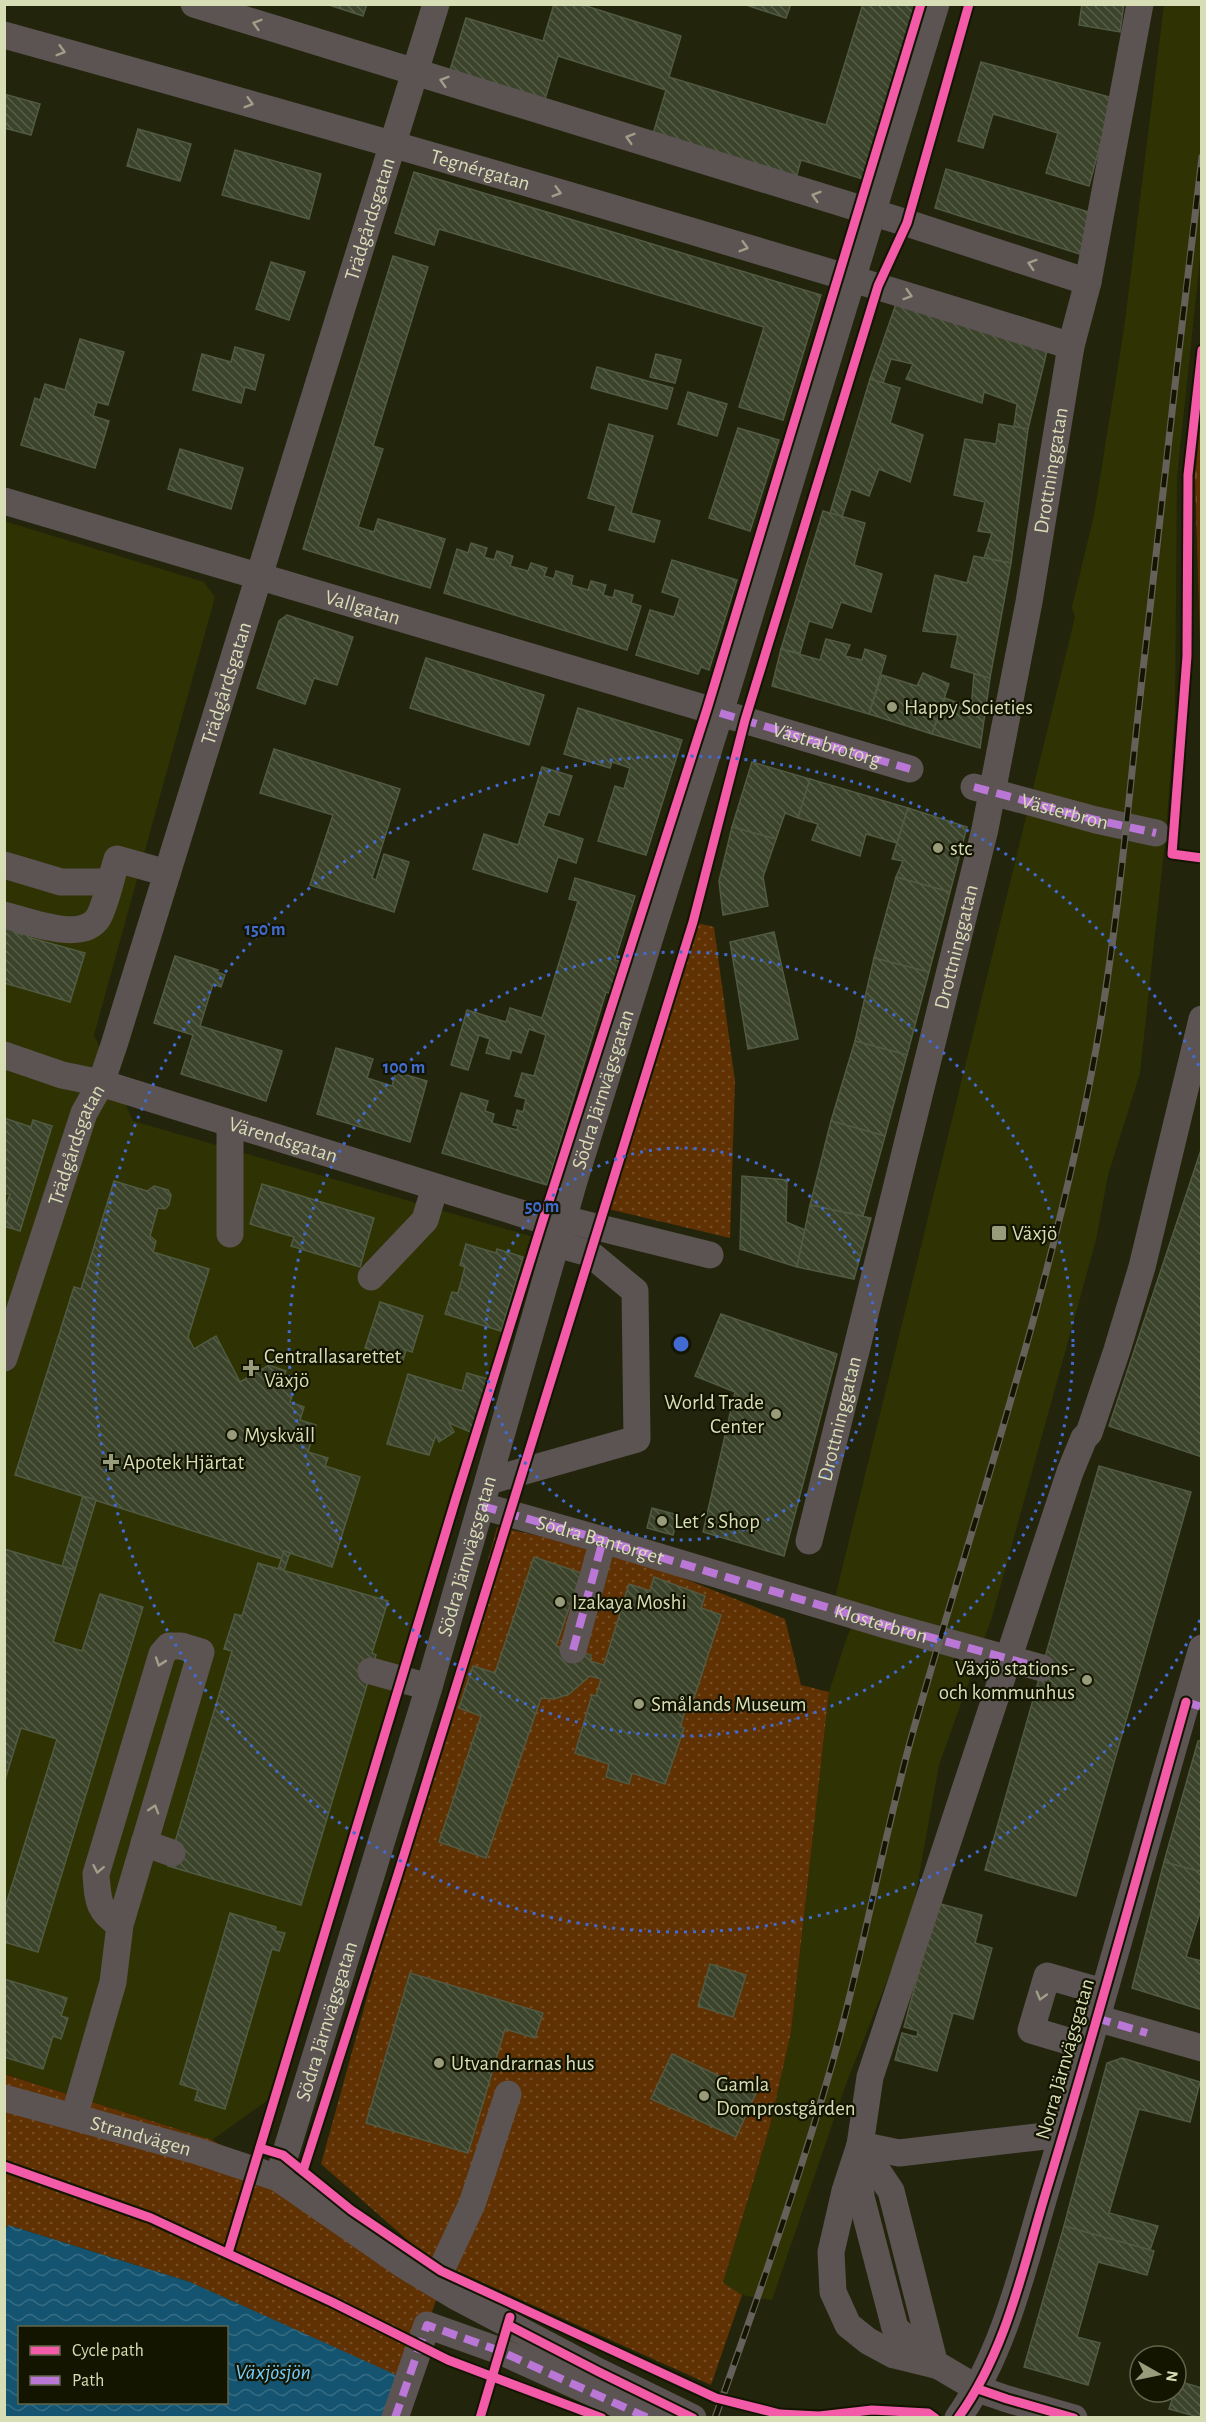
<svg xmlns="http://www.w3.org/2000/svg" width="1206" height="2422" font-family="'Alegreya Sans',sans-serif">
  <defs>
    <pattern id="grass-dots" width="8" height="8" patternUnits="userSpaceOnUse" patternTransform="scale(1.5)"><rect width="8" height="8" fill="#603103"/><path d="M2 2h.1M6 6h.1" fill="none" stroke="#764e26" stroke-width="1.8" stroke-linecap="round"/></pattern>
    <pattern id="cemetery-stones" width="16" height="16" patternUnits="userSpaceOnUse" patternTransform="scale(1.5)"><rect width="16" height="16" fill="#603103"/><path d="M2 7V4a2 2 0 0 1 4 0v3zM10 15v-3a2 2 0 0 1 4 0v3z" fill="#764e26"/></pattern>
    <pattern id="water-waves" width="16" height="10" patternUnits="userSpaceOnUse" patternTransform="scale(1.5)"><rect width="16" height="10" fill="#155470"/><path d="M0 5q4-4 8 0t8 0" fill="none" stroke="#366c82"/></pattern>
    <pattern id="building-back-hatch" width="6" height="6" patternUnits="userSpaceOnUse" patternTransform="scale(1.5)"><rect width="6" height="6" fill="#3b432a"/><path d="M-1 5l2 2M0 0l6 6M5-1l2 2" fill="none" stroke="#575e47"/></pattern>
  </defs>
  <rect width="100%" height="100%" fill="#23240c"/>
  <!-- built -->
  <g fill="#2f3303">
    <path d="M1164 5H1201L1202 240 1177 477 1175 713 1166 833 1140 1073 1108 1175 1096 1240 992 1617 939 1765 911 1920 846 2084 772 2300 742 2295 723 2284 770 2126 791 2032 829 1692 847 1637 856 1619 831 1614 1075 617 1072 607 1094 515 1124 329Z"/>
    <path d="M4 521 204 582 215 597 94 1035 133 1121 537 1238 268 2100 212 2140 5 2074Z"/>
  </g>
  <!-- grass -->
  <g fill="url(#grass-dots)">
    <path d="M693 922 714 927 735 1081 730 1238 604 1208Z"/>
    <path d="M497 1527 719 1574H673L785 1619 801 1685 829 1692 791 2032 770 2126 723 2283 742 2295 711 2385 428 2258 321 2164Z"/>
    <path d="M4 2074 212 2140 277 2178 438 2295 407 2381 190 2282 15 2227H5Z"/>
  </g>
  <!-- cemetery -->
  <path fill="url(#cemetery-stones)" d="M1201 415H1202L1201 673 1195 477Z"/>
  <!-- water -->
  <path fill="url(#water-waves)" fill-rule="evenodd" d="M8 2225 190 2282 394 2374 403 2382 393 2417H5L4 2227 7 2228ZM20 2328H226V2402H20Z"/>
  <!-- building -->
  <g fill="url(#building-back-hatch)" stroke="#515a42" stroke-width="1.5">
    <path d="M326 4H367L363 16Z"/>
    <path d="M554 4H580L681 36 669 77 826 125 863 4H917L863 179 801 160 796 178 653 134 666 90 558 56 545 99 450 70 466 18 543 41Z"/>
    <path d="M743 4H791L786 18Z"/>
    <path d="M1082 4H1124L1120 32 1079 25Z"/>
    <path d="M981 62 1113 98 1089 186 1046 173 1058 133 993 114 983 148 958 141Z"/>
    <path d="M4 94 40 104 31 135 4 128Z"/>
    <path d="M138 129 191 144 180 181 127 166Z"/>
    <path d="M235 150 321 174 309 219 222 195Z"/>
    <path d="M946 169 1092 213 1086 256 935 208Z"/>
    <path d="M414 172 821 295 783 420 739 407 764 327 439 229 434 245 395 233Z"/>
    <path d="M393 256 428 267 373 446 383 449 358 527 374 532 378 519 445 539 430 588 303 549Z"/>
    <path d="M271 262 305 272 289 320 256 309Z"/>
    <path d="M896 304 1047 351 1028 429 1014 426 1017 404 984 392 982 403 906 379 913 364 891 359 883 383 870 379Z"/>
    <path d="M80 339 124 352 108 405 97 402 93 416 109 421 95 468 21 445 35 398 40 400 45 384 65 390Z"/>
    <path d="M235 347 264 355 255 390 245 387 241 403 193 390 202 354 231 362Z"/>
    <path d="M656 354 681 360 675 383 650 377Z"/>
    <path d="M597 367 673 388 667 409 591 388Z"/>
    <path d="M870 379 900 388 890 423 923 435 910 482 879 469 869 496 851 489 842 517 830 513Z"/>
    <path d="M688 392 727 404 717 436 678 424Z"/>
    <path d="M609 424 653 436 631 513 660 521 654 542 609 530 616 506 588 498Z"/>
    <path d="M999 424 1028 429 1011 563 984 558 992 533 978 531 985 502 954 495 965 439 996 444Z"/>
    <path d="M738 428 779 440 750 531 709 518Z"/>
    <path d="M180 449 243 468 231 509 168 489Z"/>
    <path d="M823 511 865 523 854 565 882 574 871 612 841 602 832 628 809 621 800 653 781 649Z"/>
    <path d="M471 543 487 548 484 557 494 560 497 551 513 556 510 566 528 571 531 563 547 568 544 576 554 579 556 571 573 576 571 585 588 590 591 581 606 585 603 595 613 598 615 590 633 595 631 603 641 606 627 650 444 593 457 549 468 553Z"/>
    <path d="M974 556 1011 563 990 678 951 667 958 635 923 631 935 575 967 583Z"/>
    <path d="M672 560 737 580 709 670 701 667 698 674 636 655 650 610 674 617 680 598 662 592Z"/>
    <path d="M287 615 353 637 337 685 314 678 305 704 257 688 279 621Z"/>
    <path d="M826 639 850 645 845 656 862 660 865 649 886 656 869 714 772 686 781 649 820 660Z"/>
    <path d="M426 658 544 695 529 745 410 708Z"/>
    <path d="M923 673 949 684 932 734 869 714 882 675 917 686Z"/>
    <path d="M974 674 990 678 980 748 932 734 945 698 971 708Z"/>
    <path d="M578 708 682 740 646 855 598 841 615 786 624 789 630 768 612 762 610 768 564 754Z"/>
    <path d="M274 749 400 789 372 878 376 880 384 854 409 862 394 912 310 885 333 815 260 793Z"/>
    <path d="M752 762 810 779 798 818 785 813 776 839 732 827Z"/>
    <path d="M542 767 572 776 559 815 548 812 543 826 583 839 576 863 558 857 547 892 473 869 484 834 518 845Z"/>
    <path d="M810 779 908 808 897 843 866 834 860 856 812 840 818 824 798 818Z"/>
    <path d="M908 808 967 827 950 892 896 877 903 861 892 859Z"/>
    <path d="M732 827 776 839 763 877 768 906 723 915 719 881Z"/>
    <path d="M896 877 950 892 929 972 874 958Z"/>
    <path d="M575 878 635 896 615 960 622 962 612 994 606 992 547 1185 442 1153 461 1093 488 1101 485 1111 494 1114 492 1123 517 1130 518 1126 513 1125 517 1110 523 1112 526 1099 515 1096 522 1073 534 1076 546 1035 529 1029 521 1053 512 1050 509 1059 486 1053 490 1039 479 1035 468 1070 451 1065 467 1010 506 1022 510 1008 542 1018 578 901 569 899Z"/>
    <path d="M8 924 16 927 15 932 22 935 24 929 33 932 31 938 85 953 70 1002 4 983V930Z"/>
    <path d="M774 932 798 1039 748 1049 730 942Z"/>
    <path d="M175 956 218 970 217 972 225 975 221 987 213 984 200 1026 282 1051 266 1101 181 1074 193 1035 154 1023Z"/>
    <path d="M874 958 929 972 907 1055 855 1041Z"/>
    <path d="M855 1041 907 1055 885 1136 831 1121Z"/>
    <path d="M336 1048 373 1059 367 1078 392 1086 396 1072 427 1081 410 1142 317 1114Z"/>
    <path d="M4 1118 31 1127 33 1120 52 1126 20 1231 4 1226V1212L10 1194 4 1193Z"/>
    <path d="M831 1121 885 1136 863 1216 810 1205Z"/>
    <path d="M1202 1147V1457L1109 1426Z"/>
    <path d="M742 1176 787 1180 786 1222 805 1230 797 1267 740 1249Z"/>
    <path d="M114 1181 147 1191 154 1186 168 1190 171 1195 169 1205 165 1209 158 1208 150 1236 156 1241 153 1252 209 1269 188 1337 194 1349 216 1336 240 1382 269 1365 286 1371 282 1383 295 1388 290 1402 304 1407 300 1420 316 1425 308 1452 328 1458 325 1466 360 1477 332 1567 284 1551 282 1559 15 1475 74 1287 81 1289Z"/>
    <path d="M262 1184 374 1218 360 1267 291 1246 294 1237 250 1224Z"/>
    <path d="M810 1205 871 1218 854 1279 797 1267Z"/>
    <path d="M466 1244 496 1253 497 1249 523 1257 501 1331 445 1314 452 1292 458 1293 465 1267 460 1265Z"/>
    <path d="M380 1302 423 1316 412 1352 406 1350 403 1360 365 1348Z"/>
    <path d="M721 1314 837 1354 784 1556 703 1532 735 1392 695 1376Z"/>
    <path d="M467 1373 488 1379 473 1433 449 1423 454 1432 439 1442 436 1435 429 1455 387 1444 408 1374 462 1391Z"/>
    <path d="M1099 1466 1191 1492 1076 1896 985 1870Z"/>
    <path d="M83 1496 96 1500 75 1570 62 1566Z"/>
    <path d="M652 1508 678 1515 673 1535 647 1528Z"/>
    <path d="M4 1549 75 1570 53 1642 82 1651 100 1594 143 1607 38 1952 4 1942V1911L57 1739 21 1728 4 1783Z"/>
    <path d="M284 1551 290 1553 284 1570 278 1569Z"/>
    <path d="M534 1557 581 1573 556 1646 591 1655 590 1661 604 1665 629 1584 650 1591 654 1577 705 1596 701 1608 721 1615 694 1698 690 1697 680 1727 684 1728 665 1784 632 1773 629 1784 606 1777 609 1764 575 1753 592 1695 596 1696 601 1679 590 1676 569 1694 554 1699 541 1698 486 1858 439 1842 481 1716 459 1708 473 1666 495 1673Z"/>
    <path d="M258 1563 388 1601 372 1653 376 1655 301 1905 168 1866 232 1651 224 1649 235 1614 242 1616Z"/>
    <path d="M1202 1740V1872L1164 1862 1198 1741Z"/>
    <path d="M1164 1862 1202 1872V1906L1186 1957 1202 1961V2010L1132 1988Z"/>
    <path d="M937 1903 982 1915 975 1943 992 1948 973 2019 953 2013 937 2071 895 2060 902 2033 917 2037 918 2031 904 2027Z"/>
    <path d="M230 1913 276 1927 275 1931 285 1933 279 1951 272 1949 225 2109 195 2100 198 2090 180 2084Z"/>
    <path d="M710 1964 746 1975 733 2017 698 2006Z"/>
    <path d="M410 1973 543 2013 535 2038 505 2029 468 2153 366 2123Z"/>
    <path d="M4 1979 67 1998 61 2016 68 2018 61 2039 53 2036 43 2069 4 2057Z"/>
    <path d="M672 2054 756 2093 736 2137 651 2099Z"/>
    <path d="M1122 2058 1200 2082 1190 2122 1139 2109 1109 2213 1158 2226 1150 2250 1064 2226 1107 2063Z"/>
    <path d="M1064 2226 1154 2251 1147 2275 1098 2262 1077 2337 1100 2343 1088 2385 1024 2367Z"/>
    <path d="M1178 2381 1202 2388V2418L1169 2409Z"/>
  </g>
  <g fill="none" stroke-linecap="round" stroke-linejoin="round">
    <!-- minor -->
    <g stroke="#5c5353" stroke-width="27">
      <path d="M194 4 907 223 1088 282"/>
      <path id="s1" d="M4 35C361 134 718 236 1071 346"/>
      <path id="s2" d="M4 501 910 769"/>
      <path d="M974 787 1096 820 1156 833"/>
      <path d="M4 865 61 882H109"/>
      <path d="M4 915C28 921 82 943 98 918 106 905 112 874 117 859L167 873"/>
      <path id="s3" d="M4 1055 62 1075 101 1083 562 1226"/>
      <path d="M230 1125V1234"/>
      <path d="M564 1219 710 1255"/>
      <path d="M371 1277 425 1220 435 1187"/>
      <path id="s4" d="M4 1358 84 1113 101 1083 114 1045 436 4"/>
      <path d="M489 1481 637 1439 635 1291 589 1253 556 1244"/>
      <path id="s5" d="M482 1506 603 1540 886 1625 1042 1668"/>
      <path id="s6" d="M809 1541 985 829 1029 602 1071 346 1088 282 1140 4"/>
      <path d="M573 1650 603 1540"/>
      <path d="M371 1671 429 1687"/>
      <path d="M144 1843 172 1853"/>
      <path d="M1096 2018 1202 2048"/>
      <path d="M1088 2047 1031 2030 1047 1976 1103 1992"/>
      <path id="s7" d="M4 2098 197 2151 278 2178 402 2264 455 2296 599 2372 693 2418"/>
      <path d="M74 2117 113 1982 120 1925 201 1652 181 1646H169L162 1654 96 1874C98 1900 97 1910 120 1925"/>
      <path d="M860 2145 891 2191 935 2365"/>
      <path d="M860 2145 899 2153 1063 2134"/>
      <path d="M860 2164 861 2197 895 2328 933 2363"/>
      <path id="s8" d="M278 2178 429 1687 574 1181 720 713 936 4"/>
      <path d="M435 2283 472 2204 508 2094"/>
      <path d="M395 2418 427 2325 500 2351 648 2418"/>
      <path d="M958 2418C1008 2347 1026 2254 1051 2173 1104 1999 1151 1823 1202 1648"/>
      <path d="M1074 2418 1007 2399 978 2389 939 2366 894 2355 868 2341 848 2325 833 2292 831 2252 845 2191 860 2145 870 2077 1070 1472 1084 1438 1089 1433 1117 1350 1142 1267 1202 1019"/>
    </g>
    <defs>
      <path id="rail" d="M715 2418C757 2301 798 2183 832 2064 863 1955 882 1844 912 1735 977 1507 1054 1282 1096 1049 1120 914 1130 779 1146 644 1164 482 1182 319 1202 157"/>
    </defs>
    <!-- rail casing -->
    <use href="#rail" stroke="#656059" stroke-width="7"/>
    <!-- rail -->
    <use href="#rail" stroke="#131500" stroke-width="4.5" stroke-dasharray="14" stroke-linecap="butt"/>
    <!-- quiet -->
    <g stroke="#ba77d6" stroke-width="8" stroke-dasharray="15 8" stroke-linecap="butt">
      <path d="M720 713 910 769"/>
      <path id="s9" d="M974 787 1096 820 1156 833"/>
      <path d="M482 1506 603 1540 886 1625 1042 1668"/>
      <path d="M573 1650 603 1540"/>
      <path d="M1186 1702 1202 1707"/>
      <path d="M1096 2018 1147 2033"/>
      <path d="M395 2418 427 2325 500 2351 648 2418"/>
    </g>
    <defs>
      <g id="cycleway">
        <path d="M1202 350 1188 475 1187 656 1172 854 1202 858"/>
        <path d="M260 2148 283 2155 351 2210 441 2271 716 2398 780 2414 819 2416 872 2410 928 2413 935 2418"/>
        <path d="M4 2166 151 2218 332 2302 448 2360 602 2418"/>
        <path d="M303 2171 398 1874 693 922 745 720 878 286 907 223 969 4"/>
        <path d="M228 2253 456 1498 543 1220 707 709 921 4"/>
        <path d="M508 2325 599 2372 693 2418"/>
        <path d="M978 2389 1007 2399 1074 2418"/>
        <path d="M480 2418 510 2317"/>
        <path d="M958 2418C1008 2349 1024 2262 1049 2182 1097 2023 1141 1862 1186 1702"/>
      </g>
    </defs>
    <!-- cycleway casing -->
    <use href="#cycleway" stroke="#131500" stroke-width="13"/>
    <!-- cycleway -->
    <use href="#cycleway" stroke="#f35aa7" stroke-width="9"/>
  </g>
  <!-- one-way arrows -->
  <defs><path id="oneway-chevron" d="M-2-3.5L2.5 0L-2 3.5" fill="none" stroke-width="1.6" stroke-linecap="round" stroke-linejoin="round" transform="scale(1.5)"/></defs>
  <g stroke="#a09f89">
    <use href="#oneway-chevron" transform="translate(257 24) rotate(-163)"/>
    <use href="#oneway-chevron" transform="translate(61 51) rotate(16)"/>
    <use href="#oneway-chevron" transform="translate(444 81) rotate(-163)"/>
    <use href="#oneway-chevron" transform="translate(249 103) rotate(16)"/>
    <use href="#oneway-chevron" transform="translate(630 138) rotate(-163)"/>
    <use href="#oneway-chevron" transform="translate(557 192) rotate(16)"/>
    <use href="#oneway-chevron" transform="translate(816 196) rotate(-163)"/>
    <use href="#oneway-chevron" transform="translate(744 247) rotate(16)"/>
    <use href="#oneway-chevron" transform="translate(1032 264) rotate(-162)"/>
    <use href="#oneway-chevron" transform="translate(908 295) rotate(17)"/>
    <use href="#oneway-chevron" transform="translate(160 1662) rotate(109)"/>
    <use href="#oneway-chevron" transform="translate(154 1809) rotate(-73)"/>
    <use href="#oneway-chevron" transform="translate(98 1869) rotate(101)"/>
    <use href="#oneway-chevron" transform="translate(1041 1996) rotate(106)"/>
  </g>
  <!-- distance rings -->
  <g fill="none" stroke="#426bd1" stroke-width="3" stroke-dasharray="3 6">
    <circle cx="681" cy="1344" r="196"/>
    <circle cx="681" cy="1344" r="392"/>
    <path d="M1200 1620A588 588 0 1 1 1200 1068"/>
  </g>
  <!-- markers -->
  <g fill="#989c7a" stroke="#131500" stroke-width="2">
    <circle cx="892" cy="707" r="6"/>
    <circle cx="938" cy="848" r="6"/>
    <rect x="991" y="1225" width="16" height="16" rx="3"/>
    <path d="M248 1359h6v6h6v6h-6v6h-6v-6h-6v-6h6z"/>
    <circle cx="776" cy="1414" r="6"/>
    <circle cx="232" cy="1435" r="6"/>
    <path d="M108 1453h6v6h6v6h-6v6h-6v-6h-6v-6h6z"/>
    <circle cx="662" cy="1521" r="6"/>
    <circle cx="560" cy="1602" r="6"/>
    <circle cx="1087" cy="1680" r="6"/>
    <circle cx="639" cy="1704" r="6"/>
    <circle cx="439" cy="2063" r="6"/>
    <circle cx="704" cy="2096" r="6"/>
  </g>
  <g text-anchor="middle" dominant-baseline="central" stroke-width="4.5" stroke-linejoin="round" paint-order="stroke">
    <!-- street labels -->
    <g font-size="21" fill="#d7ddb5" stroke="#131500">
      <text stroke="none"><textPath href="#s1" startOffset="495">Tegnérgatan</textPath></text>
      <text stroke="none"><textPath href="#s4" startOffset="1197">Trädgårdsgatan</textPath></text>
      <text stroke="none"><textPath href="#s6" startOffset="1098">Drottninggatan</textPath></text>
      <text stroke="none"><textPath href="#s2" startOffset="374">Vallgatan</textPath></text>
      <text stroke="none"><textPath href="#s4" startOffset="711">Trädgårdsgatan</textPath></text>
      <text stroke="none"><textPath href="#s2" startOffset="858">Västrabrotorg</textPath></text>
      <text stroke="none"><textPath href="#s9" startOffset="94">Västerbron</textPath></text>
      <text stroke="none"><textPath href="#s6" startOffset="612">Drottninggatan</textPath></text>
      <text stroke="none"><textPath href="#s8" startOffset="1136">Södra Järnvägsgatan</textPath></text>
      <text stroke="none"><textPath href="#s3" startOffset="292">Värendsgatan</textPath></text>
      <text stroke="none"><textPath href="#s4" startOffset="225">Trädgårdsgatan</textPath></text>
      <text stroke="none"><textPath href="#s6" startOffset="126">Drottninggatan</textPath></text>
      <text stroke="none"><textPath href="#s5" startOffset="123">Södra Bantorget</textPath></text>
      <text stroke="none"><textPath href="#s8" startOffset="650">Södra Järnvägsgatan</textPath></text>
      <text stroke="none"><textPath href="#s5" startOffset="416">Klosterbron</textPath></text>
      <text stroke="none"><textPath href="#s8" startOffset="164">Södra Järnvägsgatan</textPath></text>
      <text transform="translate(1065 2059) rotate(-74)">Norra Järnvägsgatan</text>
      <text stroke="none"><textPath href="#s7" startOffset="142">Strandvägen</textPath></text>
    </g>
    <!-- poi labels -->
    <g font-size="21" fill="#d7ddb5" stroke="#131500" text-anchor="start">
      <text x="904" y="707">Happy Societies</text>
      <text x="950" y="848">stc</text>
      <text x="1012" y="1233">Växjö</text>
      <text x="264" y="1356">Centrallasarettet<tspan x="264" dy="24">Växjö</tspan></text>
      <text x="764" y="1402" text-anchor="end">World Trade<tspan x="764" dy="24">Center</tspan></text>
      <text x="244" y="1435">Myskväll</text>
      <text x="123" y="1462">Apotek Hjärtat</text>
      <text x="674" y="1521">Let´s Shop</text>
      <text x="572" y="1602">Izakaya Moshi</text>
      <text x="1075" y="1668" text-anchor="end">Växjö stations-<tspan x="1075" dy="24">och kommunhus</tspan></text>
      <text x="651" y="1704">Smålands Museum</text>
      <text x="451" y="2063">Utvandrarnas hus</text>
      <text x="716" y="2084">Gamla<tspan x="716" dy="24">Domprostgården</tspan></text>
    </g>
    <!-- water labels -->
    <g font-size="22" font-style="italic" fill="#75ccfc" stroke="#131500">
      <text x="273" y="2372">Växjösjön</text>
    </g>
  </g>
  <circle cx="681" cy="1344" r="9" fill="#426bd1" stroke="#131500" stroke-width="3"/>
  <g font-size="18" text-anchor="middle" font-weight="bold" fill="#426bd1" stroke="#131500" stroke-width="4.5" stroke-linejoin="round" paint-order="stroke">
    <text x="265" y="935">150 m</text>
    <text x="404" y="1073">100 m</text>
    <text x="542" y="1212">50 m</text>
  </g>
  <!-- border -->
  <rect width="1206" height="2422" fill="none" stroke="#d7ddb5" stroke-width="12"/>
  <!-- legend -->
  <rect x="18" y="2326" width="210" height="78" fill="#131500" stroke="#616548" stroke-width="1.5"/>
  <rect x="30" y="2346" width="30" height="9" fill="#f35aa7" stroke="#616548" stroke-width="1.5"/>
  <text x="72" y="2356" font-size="18" fill="#d7ddb5">Cycle path</text>
  <rect x="30" y="2376" width="30" height="9" fill="#ba77d6" stroke="#616548" stroke-width="1.5"/>
  <text x="72" y="2386" font-size="18" fill="#d7ddb5">Path</text>
  <!-- north arrow -->
  <g transform="translate(1158 2374) rotate(99)"><circle r="28" fill="#131500" stroke="#616548" stroke-width="1.5"/>
  <path d="M0-4.5L10 22L0 15L-10 22Z" fill="#989c7a"/>
  <text y="-9" font-size="16" font-weight="bold" text-anchor="middle" fill="#d7ddb5">N</text>
  </g>
</svg>
